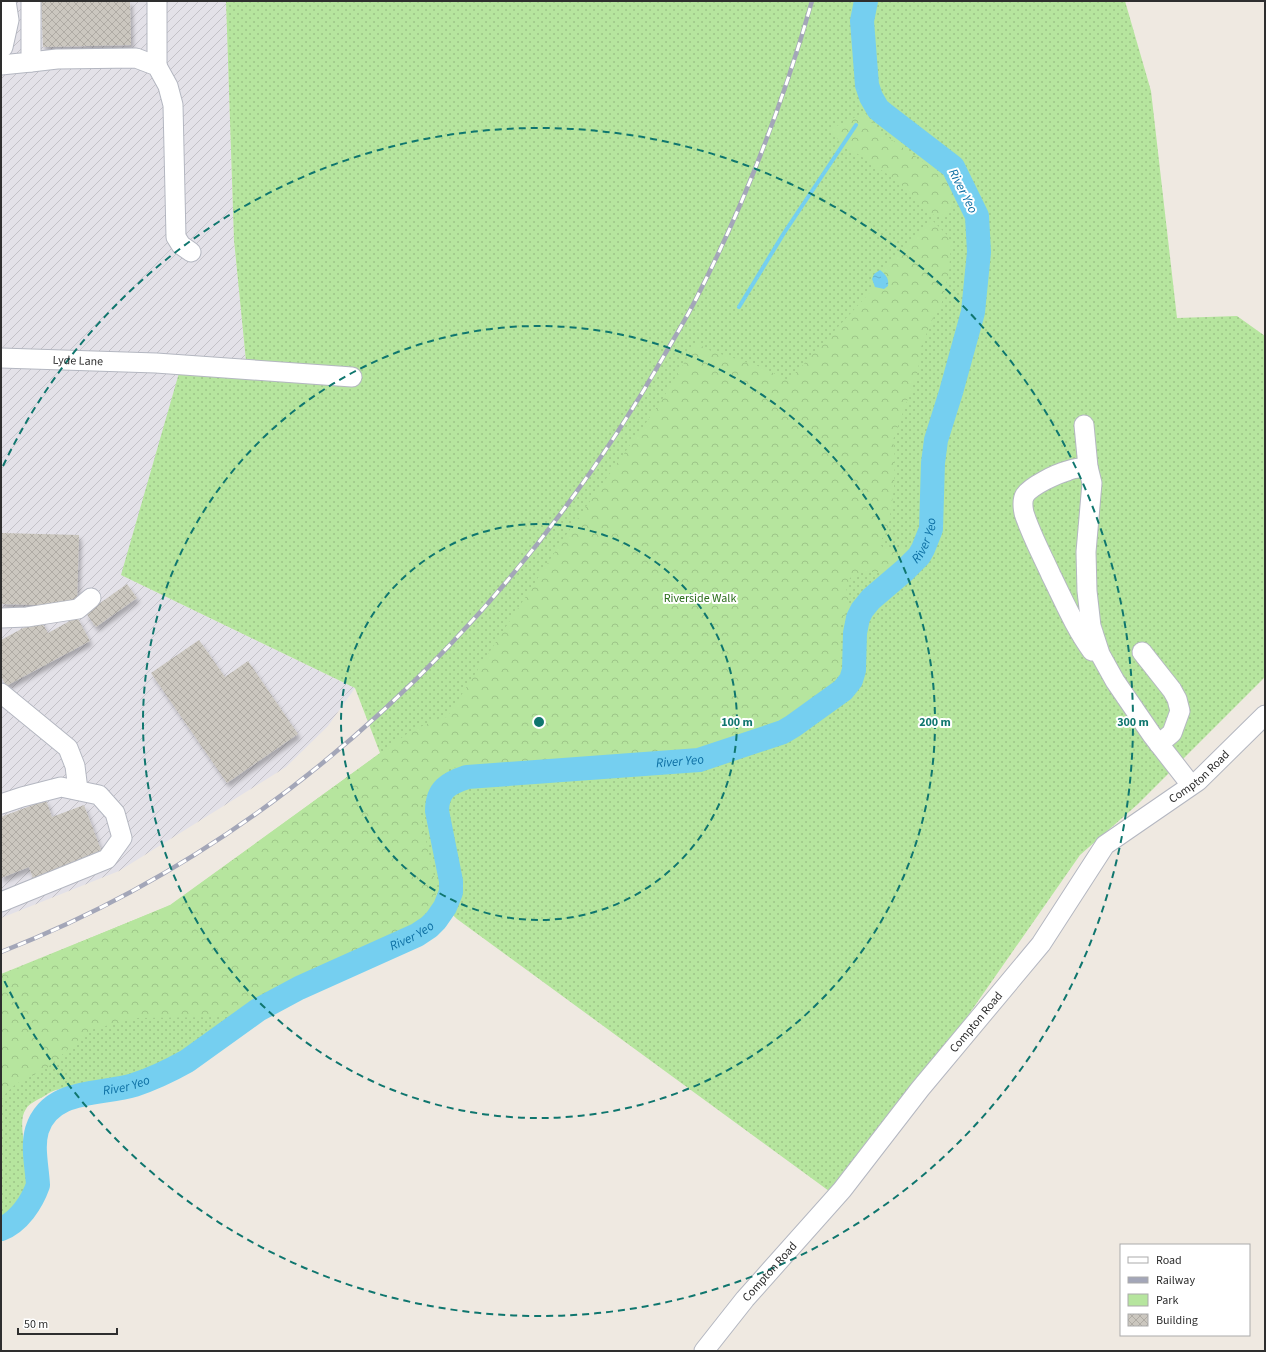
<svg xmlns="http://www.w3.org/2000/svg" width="1266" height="1352" font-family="'Source Sans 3',sans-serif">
  <defs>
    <pattern id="industrial-furrows" width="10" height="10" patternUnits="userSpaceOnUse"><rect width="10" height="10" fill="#e3e1e8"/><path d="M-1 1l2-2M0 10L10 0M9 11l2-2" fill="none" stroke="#c3c1c7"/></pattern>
    <pattern id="green-dots" width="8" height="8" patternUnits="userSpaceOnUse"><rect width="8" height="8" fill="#b6e59e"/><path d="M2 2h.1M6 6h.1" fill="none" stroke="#9dc588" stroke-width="1.8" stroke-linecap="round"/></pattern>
    <pattern id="forest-crowns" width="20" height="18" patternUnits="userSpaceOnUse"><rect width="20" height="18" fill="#b6e59e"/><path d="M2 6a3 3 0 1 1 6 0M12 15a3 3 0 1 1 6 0" fill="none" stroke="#9dc588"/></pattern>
    <pattern id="water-ripples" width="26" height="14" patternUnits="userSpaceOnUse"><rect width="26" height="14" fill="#75cff0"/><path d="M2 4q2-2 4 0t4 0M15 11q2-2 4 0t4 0" fill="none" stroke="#66b2ce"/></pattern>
    <pattern id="building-cross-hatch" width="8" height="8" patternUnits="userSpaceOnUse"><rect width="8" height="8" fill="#cbc7bf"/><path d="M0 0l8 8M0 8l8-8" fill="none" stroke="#afaba4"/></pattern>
    <filter id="shadow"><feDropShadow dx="2.5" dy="4.5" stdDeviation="2" flood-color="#0004"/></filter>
  </defs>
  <rect width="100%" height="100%" fill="#efe9e1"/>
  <!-- industrial -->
  <path fill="url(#industrial-furrows)" d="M1 1H226L234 240 246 361 121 575 355 688 328 726 286 767 119 871 1 918Z"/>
  <!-- green -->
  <path fill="url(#green-dots)" d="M226 1H1125L1151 91 1177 318 1237 316 1265 336V677L1138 804 1080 855 840 1199 457 919 437 900C421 932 368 948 336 962 312 972 287 982 265 995 224 1018 191 1052 148 1071 132 1078 115 1082 99 1084 82 1087 60 1085 46 1095 40 1099 29 1103 26 1109 21 1116 22 1127 23 1136 25 1156 32 1186 19 1204 15 1210 7 1215 1 1219V974L171 905 380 753 355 688 121 575 183 359 246 361 234 240Z"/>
  <!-- forest -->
  <g fill="url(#forest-crowns)">
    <path d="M865 113 882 133 941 174 956 190 949 214 935 216 896 180 840 142 830 129Z"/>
    <path d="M932 220 948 236 951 244 949 272 941 306 933 318 921 347 918 371 893 440 895 459 894 488 888 530 879 543 883 548 914 547 900 565 889 573C872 572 864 569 850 578L846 588 849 598 845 615 840 627 839 674 826 691 817 695 787 717 765 728 749 731 698 753 680 755 672 752 660 756 644 753 633 757 608 755 525 763 490 770 474 764 448 769 433 782 429 793 418 805 436 885V899L431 907 418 922 354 955 276 987 228 1017 136 1018 90 1030 47 1068 16 1084 4 1095 1 1103V975L170 905 411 731 440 718 447 717 564 538 660 403 696 343 711 351 764 368 788 381 875 287 884 289 888 286C889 278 886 275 880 270Z"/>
  </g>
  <!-- water -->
  <path fill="url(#water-ripples)" d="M880 270C886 275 889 278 888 286L884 289 875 287 872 279 874 274Z"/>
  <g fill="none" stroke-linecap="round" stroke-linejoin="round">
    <!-- stream -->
    <path stroke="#75cff0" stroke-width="4" d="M739 307 784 233 856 125"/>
    <!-- river -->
    <path stroke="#75cff0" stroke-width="24" id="s1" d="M1 1229C19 1222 32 1202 38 1185 37 1167 32 1147 37 1130 50 1088 101 1095 134 1085 152 1079 171 1070 187 1061L258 1010 299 988 417 935 429 927 436 920 445 907 451 892V881L437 811C437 789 449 783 467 777L699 760 783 732 793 726 843 690 851 680 854 670 855 633 858 618 862 610 871 599 905 570 919 556 923 549 931 529 933 463 936 440 951 392 973 312 979 252 977 216 953 167 884 114 878 109 871 97 867 85 862 21 866 1"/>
  </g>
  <!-- building -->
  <g fill="url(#building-cross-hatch)" filter="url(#shadow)">
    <path d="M41 1H130L131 45 43 47Z"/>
    <path d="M1 533 79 535 77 606 1 604Z"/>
    <path d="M127 584 137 598 96 627 86 613Z"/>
    <path d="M77 617 90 641 6 686 1 676V640L40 619 48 633Z"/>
    <path d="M199 640 225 677 248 661 298 734 227 783 151 673Z"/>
    <path d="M46 800 52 817 84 805 103 855 34 881 29 867 1 878V817Z"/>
  </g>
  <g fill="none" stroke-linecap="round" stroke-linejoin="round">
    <defs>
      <g id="minor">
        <path d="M157 1V66"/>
        <path d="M1 49 3 47 9 20 6 1"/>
        <path d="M31 62 57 59 136 58 157 66 168 86 173 105 176 237 181 245 191 252"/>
        <path d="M1 65 31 62V1"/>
        <path id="s2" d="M1 358 156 363 352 377"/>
        <path d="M1084 425 1088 467 1092 483 1086 552 1087 591 1091 626 1100 654 1115 681 1152 735 1191 785"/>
        <path d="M1088 467C1081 468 1073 468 1067 471 1056 474 1031 486 1025 495 1022 500 1023 508 1024 513 1031 535 1042 555 1051 575 1064 601 1075 628 1092 651"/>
        <path d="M1 618 27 617 78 609 91 598"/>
        <path d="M1142 652 1172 690 1177 699 1180 711 1172 733 1159 744"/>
        <path d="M1 693 68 748 75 766 78 790"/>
        <path d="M1 804 22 797 61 787 99 795 115 813 122 838 107 859 1 902"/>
        <path id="s3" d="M704 1351 745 1299 842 1190 920 1089 1041 944 1105 845 1198 781 1265 715"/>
      </g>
    </defs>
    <!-- minor casing -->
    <use href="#minor" stroke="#b4b7c1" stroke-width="21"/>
    <!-- minor -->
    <use href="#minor" stroke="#fff" stroke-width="19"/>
    <defs>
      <path id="rail" d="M1 952C285 842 516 616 665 354 676 335 687 317 697 297 745 203 783 103 812 1"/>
    </defs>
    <!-- rail casing -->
    <use href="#rail" stroke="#a3a6b8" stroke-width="4.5"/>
    <!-- rail -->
    <use href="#rail" stroke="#fff" stroke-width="3" stroke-dasharray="9" stroke-linecap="butt"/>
  </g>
  <!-- distance rings -->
  <g fill="none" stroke="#0f766e" stroke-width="2" stroke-dasharray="7 5">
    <circle cx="539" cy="722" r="198"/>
    <circle cx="539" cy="722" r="396"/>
    <path d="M3 466A594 594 0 1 1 3 978"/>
  </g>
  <g text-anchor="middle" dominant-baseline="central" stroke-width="4" stroke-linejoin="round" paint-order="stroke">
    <!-- street labels -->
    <g font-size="12" fill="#2e2e2e" stroke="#fff">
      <text stroke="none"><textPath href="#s2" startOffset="77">Lyde Lane</textPath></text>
      <text stroke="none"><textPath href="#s3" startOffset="763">Compton Road</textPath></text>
      <text stroke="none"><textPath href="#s3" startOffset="427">Compton Road</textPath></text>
      <text stroke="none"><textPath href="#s3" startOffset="103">Compton Road</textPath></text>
    </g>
    <!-- park labels -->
    <g font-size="12" fill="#2c6e1b" stroke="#fff">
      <text x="700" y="598">Riverside Walk</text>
    </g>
    <!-- water labels -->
    <g font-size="13" font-style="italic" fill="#0d6fa3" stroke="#fff">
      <text transform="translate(963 191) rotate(63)">River Yeo</text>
      <text stroke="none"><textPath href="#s1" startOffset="1312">River Yeo</textPath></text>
      <text stroke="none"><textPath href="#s1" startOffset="951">River Yeo</textPath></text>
      <text stroke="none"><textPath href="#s1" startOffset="544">River Yeo</textPath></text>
      <text stroke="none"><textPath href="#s1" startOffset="220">River Yeo</textPath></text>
    </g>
  </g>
  <circle cx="539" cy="722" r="6" fill="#0f766e" stroke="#fff" stroke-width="2"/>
  <g font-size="12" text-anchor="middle" font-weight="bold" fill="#0f766e" stroke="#fff" stroke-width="4" stroke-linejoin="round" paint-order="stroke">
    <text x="737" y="726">100 m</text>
    <text x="935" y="726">200 m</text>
    <text x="1133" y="726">300 m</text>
  </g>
  <!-- border -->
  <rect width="1266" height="1352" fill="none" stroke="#2e2e2e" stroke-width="4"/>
  <!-- legend -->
  <rect x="1120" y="1244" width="130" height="92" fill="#ffffff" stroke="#ababab"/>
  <rect x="1128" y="1257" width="20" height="6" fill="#ffffff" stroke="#ababab"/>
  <text x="1156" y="1264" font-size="12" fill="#2e2e2e">Road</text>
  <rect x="1128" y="1277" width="20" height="6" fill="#a3a6b8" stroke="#ababab"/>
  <text x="1156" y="1284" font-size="12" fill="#2e2e2e">Railway</text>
  <rect x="1128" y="1294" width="20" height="12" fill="#b6e59e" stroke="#ababab"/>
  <text x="1156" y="1304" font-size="12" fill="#2e2e2e">Park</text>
  <rect x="1128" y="1314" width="20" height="12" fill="url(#building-cross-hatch)" stroke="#ababab"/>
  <text x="1156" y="1324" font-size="12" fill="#2e2e2e">Building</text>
  <!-- scale -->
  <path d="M18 1328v6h99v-6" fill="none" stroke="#2e2e2e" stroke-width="2"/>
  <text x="24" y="1328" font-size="12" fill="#2e2e2e" stroke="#ffffff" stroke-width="3" paint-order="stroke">50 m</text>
</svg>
